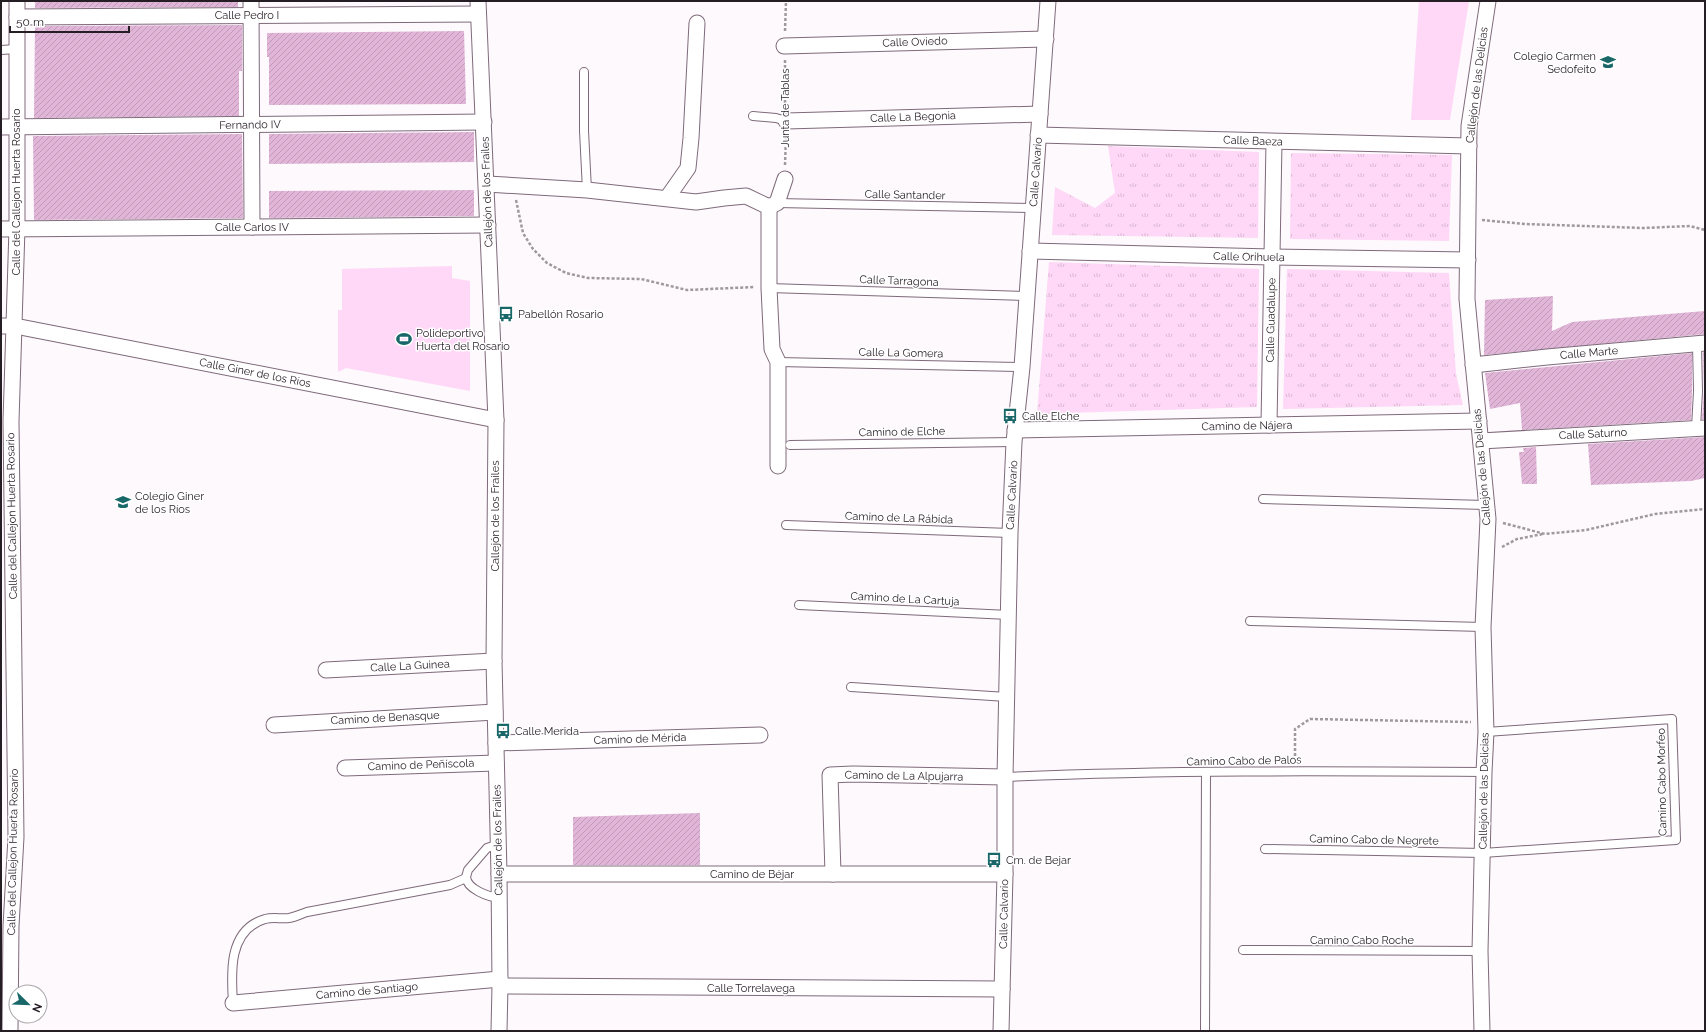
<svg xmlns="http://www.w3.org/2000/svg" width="1706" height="1032" font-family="Raleway,sans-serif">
  <defs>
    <pattern id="grass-tufts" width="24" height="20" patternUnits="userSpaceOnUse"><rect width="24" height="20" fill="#fed8f6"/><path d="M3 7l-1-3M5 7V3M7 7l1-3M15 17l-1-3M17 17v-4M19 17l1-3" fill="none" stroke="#dab9d3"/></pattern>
    <pattern id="building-hatch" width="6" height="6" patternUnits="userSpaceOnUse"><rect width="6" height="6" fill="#e0b5d7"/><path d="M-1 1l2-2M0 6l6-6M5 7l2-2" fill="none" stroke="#c09bb8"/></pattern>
  </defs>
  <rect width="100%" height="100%" fill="#fef9fd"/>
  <!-- grass -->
  <g fill="url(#grass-tufts)">
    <path d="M1108 146 1259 152 1258 238 1052 235 1055 187 1095 208 1115 193Z"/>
    <path d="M1291 153 1452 155 1449 241 1290 239Z"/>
    <path d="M1049 262 1259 269 1257 407 1037 414Z"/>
    <path d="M1287 269 1449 273 1456 374 1463 405 1283 409Z"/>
  </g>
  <!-- green -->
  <g fill="#fed8f6">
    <path d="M1419 1H1469L1450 120H1411Z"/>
    <path d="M452 266V278L470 281V391L346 368 338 372V310H342V269Z"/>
  </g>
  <!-- building -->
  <g fill="url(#building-hatch)">
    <path d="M35 1H238V7L35 8Z"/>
    <path d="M242 25V71H239V116L34 118 35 26Z"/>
    <path d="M464 31 466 104 269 105V57H267V33Z"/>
    <path d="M474 132V162L269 164V134Z"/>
    <path d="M242 134 243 218 34 220 33 136Z"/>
    <path d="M474 190V216L269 218V191Z"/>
    <path d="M1553 296 1552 331 1572 322 1705 311V334L1484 355 1485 300Z"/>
    <path d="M1703 352H1705V419H1702L1704 391Z"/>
    <path d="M1692 353V391L1691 420 1522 430 1520 403 1490 409 1485 373Z"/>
    <path d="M1705 437V478L1691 481 1591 485 1588 444Z"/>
    <path d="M1536 447 1537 484H1522L1519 452H1524L1523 448Z"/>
    <path d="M700 813V865H573V817Z"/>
  </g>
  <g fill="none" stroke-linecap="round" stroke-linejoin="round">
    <defs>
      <g id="lane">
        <path d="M1 50 17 49"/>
        <path d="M584 72V131L587 190"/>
        <path d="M753 116 776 118 786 121"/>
        <path d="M777 203 1033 208"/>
        <path d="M769 288 1027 296"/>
        <path d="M778 362 1022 367"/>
        <path d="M1696 428 1698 391 1697 344"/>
        <path d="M790 445 1014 442"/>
        <path d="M1263 499 1486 505"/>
        <path d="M786 525 1010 533"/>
        <path d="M799 605 1009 615"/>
        <path d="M1250 621 1483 627"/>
        <path d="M851 687 1007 697"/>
        <path d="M1005 777C1164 770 1324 771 1484 772"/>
        <path d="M499 844 487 848 468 870 466 877C467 889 488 897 500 898"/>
        <path d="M1265 849 1483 853 1676 840 1672 719 1486 732"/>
        <path d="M1243 950 1480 951"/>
        <path d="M233 1003C231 973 228 930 265 919 273 917 281 919 289 918 295 917 301 914 307 912L450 885 466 878"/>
        <path d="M1205 1031 1206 772"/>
      </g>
      <g id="street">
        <path d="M251 1 252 227"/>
        <path d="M478 1 496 420 494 661 499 874 500 986 499 1031"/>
        <path d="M17 17 477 14"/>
        <path d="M784 46 1046 39"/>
        <path d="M786 121 1040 114"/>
        <path d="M1 127 484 122"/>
        <path d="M1038 135 1469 146"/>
        <path d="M487 184 587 190 696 202 724 198 746 196 769 207V288L772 349 778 362V466"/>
        <path d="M667 198 688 168 691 138 697 23"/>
        <path d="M769 207 777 203 785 179"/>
        <path d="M1 229 488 225"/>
        <path d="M1030 251 1272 257 1468 260"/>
        <path d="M1 326H15L496 420"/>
        <path d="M1473 365 1547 357 1705 343"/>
        <path d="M1269 425 1274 142"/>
        <path d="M1015 430 1479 421"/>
        <path d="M1481 441 1705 428"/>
        <path d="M326 670 494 661"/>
        <path d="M274 725 495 712"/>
        <path d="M496 743 760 735"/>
        <path d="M345 768 496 763"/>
        <path d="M499 874H1005"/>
        <path d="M833 874 830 775 853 774 1005 777"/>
        <path d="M500 986 1002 989"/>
        <path d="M233 1003 500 979"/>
        <path d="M10 1031 11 926 16 837 11 421 17 228V1"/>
        <path d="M1001 1031 1005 874V777L1010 533 1014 442 1022 367 1048 1"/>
        <path d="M1482 1031 1480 951 1484 772 1486 732 1483 627 1488 519 1467 299 1469 126 1488 1"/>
      </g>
    </defs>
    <!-- lane casing -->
    <use href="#lane" stroke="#7e6a7a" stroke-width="10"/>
    <!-- street casing -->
    <use href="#street" stroke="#7e6a7a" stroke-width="17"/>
    <!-- path -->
    <g stroke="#9f999e" stroke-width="2.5" stroke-dasharray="3 2" stroke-linecap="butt">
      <path d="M785 31 786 1"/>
      <path d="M785 60V107"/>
      <path d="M785 165 786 136"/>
      <path d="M516 200 523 233 533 249 547 263 566 273 588 278 641 279 687 290 755 287"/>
      <path d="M1482 220 1525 224 1643 228 1690 226 1705 230"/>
      <path d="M1503 523 1545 534 1586 530 1655 514 1705 509"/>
      <path d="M1502 547 1517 539 1543 534"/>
      <path d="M1295 761V729L1310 719 1471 722"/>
    </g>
    <!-- lane -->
    <use href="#lane" stroke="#fff" stroke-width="8"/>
    <!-- street -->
    <use href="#street" stroke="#fff" stroke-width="15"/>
  </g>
  <!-- icons -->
  <defs>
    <symbol id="school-bare" viewBox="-9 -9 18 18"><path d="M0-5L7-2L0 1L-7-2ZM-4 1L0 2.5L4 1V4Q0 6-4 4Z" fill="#196769" stroke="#fff" stroke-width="2.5" paint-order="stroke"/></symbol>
    <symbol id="bus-bare" viewBox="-9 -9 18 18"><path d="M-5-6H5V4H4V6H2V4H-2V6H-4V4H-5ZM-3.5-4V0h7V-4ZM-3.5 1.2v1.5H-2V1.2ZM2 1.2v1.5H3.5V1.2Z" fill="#196769" stroke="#fff" stroke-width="2.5" paint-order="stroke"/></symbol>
    <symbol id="stadium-bare" viewBox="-9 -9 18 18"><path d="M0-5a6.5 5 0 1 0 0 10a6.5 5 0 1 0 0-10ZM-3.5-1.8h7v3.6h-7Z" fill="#196769" stroke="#fff" stroke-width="2.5" paint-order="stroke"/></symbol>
  </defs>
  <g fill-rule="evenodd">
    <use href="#school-bare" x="1597" y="51" width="22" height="22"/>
    <use href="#bus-bare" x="495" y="303" width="22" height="22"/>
    <use href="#stadium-bare" x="393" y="328" width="22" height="22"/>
    <use href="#bus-bare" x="999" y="405" width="22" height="22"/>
    <use href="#school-bare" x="112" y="491" width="22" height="22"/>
    <use href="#bus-bare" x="492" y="720" width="22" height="22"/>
    <use href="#bus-bare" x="983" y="849" width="22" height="22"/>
  </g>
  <g text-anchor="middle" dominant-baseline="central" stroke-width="3" stroke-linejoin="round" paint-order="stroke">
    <!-- street labels -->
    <g font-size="11" fill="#261e25" stroke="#fff">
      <text x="247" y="15">Calle Pedro I</text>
      <text transform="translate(915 42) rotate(-2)">Calle Oviedo</text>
      <text transform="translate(1477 85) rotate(-83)">Callejón de las Delicias</text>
      <text transform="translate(785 108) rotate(-90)">Junta de Tablas</text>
      <text transform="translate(913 117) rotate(-2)">Calle La Begonia</text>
      <text transform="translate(250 125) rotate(-1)">Fernando IV</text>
      <text transform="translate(1253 141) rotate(2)">Calle Baeza</text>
      <text transform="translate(1036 172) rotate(-86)">Calle Calvario</text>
      <text transform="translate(16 192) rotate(-90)">Calle del Callejon Huerta Rosario</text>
      <text transform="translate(487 192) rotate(-92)">Callejón de los Frailes</text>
      <text transform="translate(905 195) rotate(1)">Calle Santander</text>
      <text x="252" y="227">Calle Carlos IV</text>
      <text transform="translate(1249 257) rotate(1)">Calle Orihuela</text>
      <text transform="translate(899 281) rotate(2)">Calle Tarragona</text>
      <text transform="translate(1271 320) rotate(-89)">Calle Guadalupe</text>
      <text transform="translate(901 353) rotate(1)">Calle La Gomera</text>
      <text transform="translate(1589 353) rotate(-5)">Calle Marte</text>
      <text transform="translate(255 373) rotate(11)">Calle Giner de los Ríos</text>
      <text transform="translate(1247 426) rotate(-1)">Camino de Nájera</text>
      <text transform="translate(902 432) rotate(-1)">Camino de Elche</text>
      <text transform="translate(1593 434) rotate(-3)">Calle Saturno</text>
      <text transform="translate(1482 467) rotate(-95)">Callejón de las Delicias</text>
      <text transform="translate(1012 495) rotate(-87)">Calle Calvario</text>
      <text transform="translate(12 516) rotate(-91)">Calle del Callejon Huerta Rosario</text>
      <text transform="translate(495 516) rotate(-90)">Callejón de los Frailes</text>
      <text transform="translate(899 518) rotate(2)">Camino de La Rábida</text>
      <text transform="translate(905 599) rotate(3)">Camino de La Cartuja</text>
      <text transform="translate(410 666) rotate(-3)">Calle La Guinea</text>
      <text transform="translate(385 718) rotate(-3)">Camino de Benasque</text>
      <text transform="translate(640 739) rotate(-2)">Camino de Mérida</text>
      <text transform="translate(1244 761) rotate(-1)">Camino Cabo de Palos</text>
      <text transform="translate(421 765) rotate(-2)">Camino de Peñíscola</text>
      <text transform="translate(904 776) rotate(1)">Camino de La Alpujarra</text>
      <text transform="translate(1662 782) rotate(-91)">Camino Cabo Morfeo</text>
      <text transform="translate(1484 791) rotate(-89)">Callejón de las Delicias</text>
      <text transform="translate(498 840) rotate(-91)">Callejón de los Frailes</text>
      <text transform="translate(1374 840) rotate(1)">Camino Cabo de Negrete</text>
      <text transform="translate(13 852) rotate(-89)">Calle del Callejon Huerta Rosario</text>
      <text x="752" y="874">Camino de Béjar</text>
      <text transform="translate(1004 914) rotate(-89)">Calle Calvario</text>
      <text x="1362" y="940">Camino Cabo Roche</text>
      <text x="751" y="988">Calle Torrelavega</text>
      <text transform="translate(367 991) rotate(-5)">Camino de Santiago</text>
    </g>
    <!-- poi labels -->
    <g font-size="11" fill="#261e25" stroke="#fff" text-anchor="start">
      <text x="1596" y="56" text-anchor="end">Colegio Carmen<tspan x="1596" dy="13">Sedofeito</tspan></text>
      <text x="518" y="314">Pabellón Rosario</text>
      <text x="416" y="333">Polideportivo<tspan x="416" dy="13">Huerta del Rosario</tspan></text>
      <text x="1022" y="416">Calle Elche</text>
      <text x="135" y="496">Colegio Giner<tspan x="135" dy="13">de los Ríos</tspan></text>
      <text x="515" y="731">Calle Merida</text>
      <text x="1006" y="860">Cm. de Bejar</text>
    </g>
  </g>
  <!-- border -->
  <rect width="1706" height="1032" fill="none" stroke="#261e25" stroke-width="4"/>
  <!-- north arrow -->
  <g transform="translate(28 1004) rotate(113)"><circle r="19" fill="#ffffff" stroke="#a8a5a8"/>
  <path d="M0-3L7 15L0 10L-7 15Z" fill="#196769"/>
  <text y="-6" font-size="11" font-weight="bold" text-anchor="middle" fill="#261e25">N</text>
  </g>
  <!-- scale -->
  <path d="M10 26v6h119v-6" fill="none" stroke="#261e25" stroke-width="2"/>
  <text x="16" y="26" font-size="12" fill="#261e25" stroke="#ffffff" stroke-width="3" paint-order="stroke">50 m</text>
</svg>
